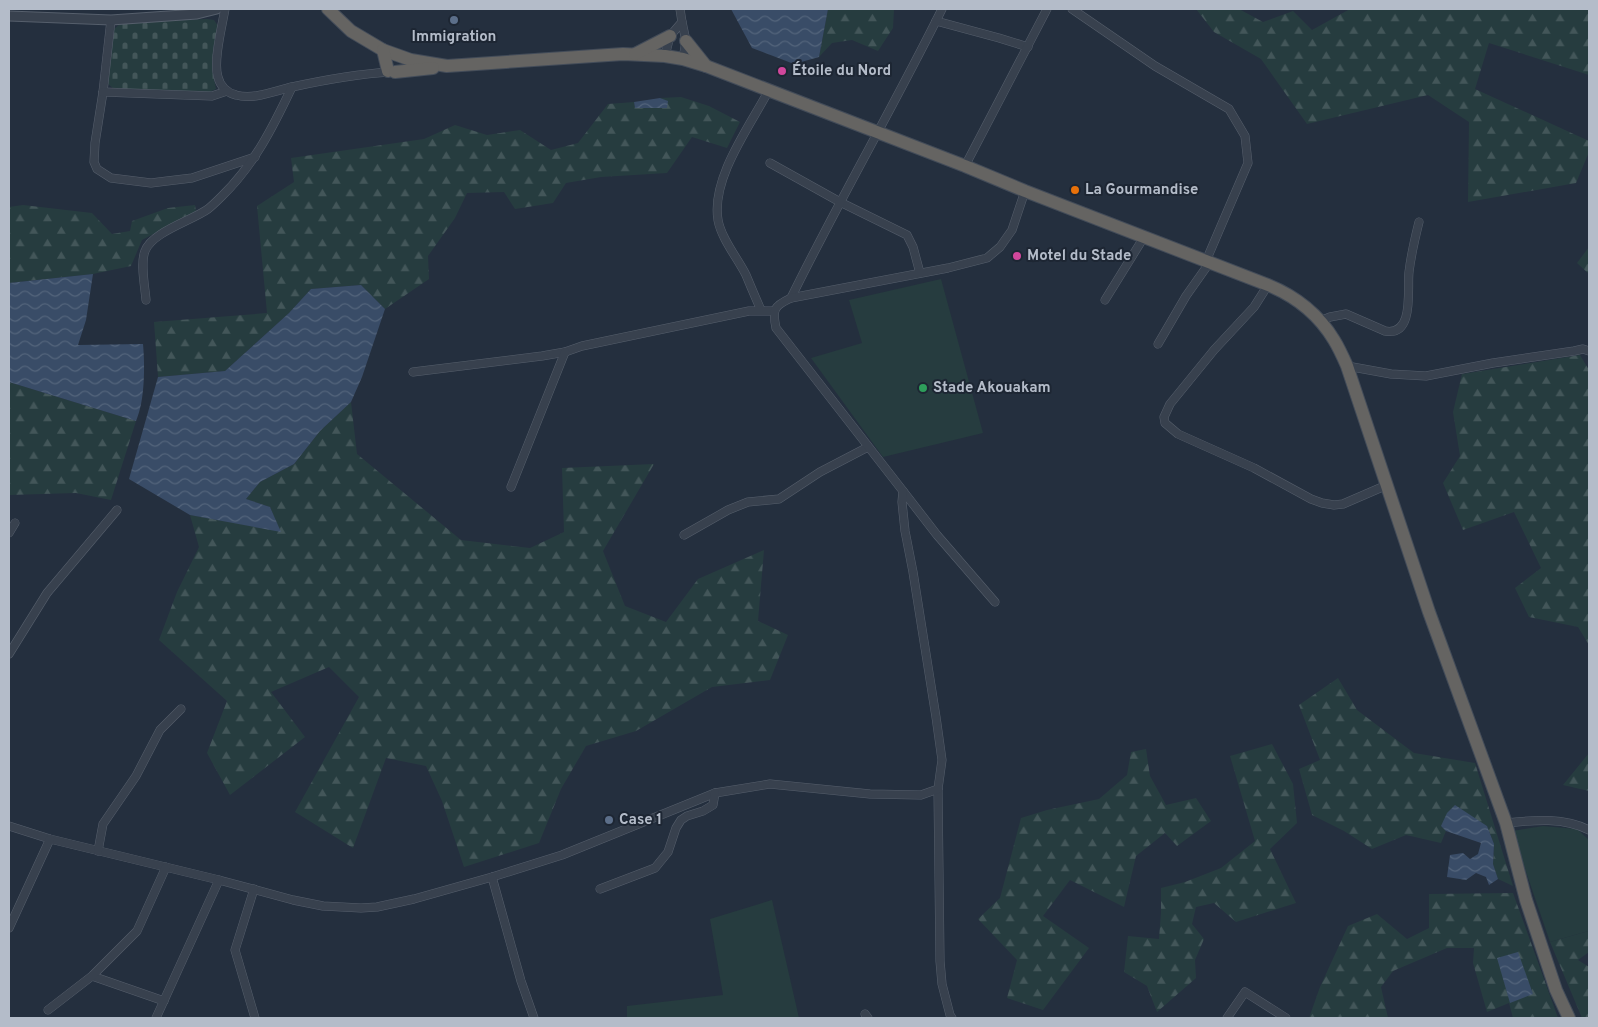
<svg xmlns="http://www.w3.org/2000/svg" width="1598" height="1027" font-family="Overpass,sans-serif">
  <defs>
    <pattern id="forest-firs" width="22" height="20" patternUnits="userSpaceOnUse" patternTransform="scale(1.25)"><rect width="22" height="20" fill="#263c3f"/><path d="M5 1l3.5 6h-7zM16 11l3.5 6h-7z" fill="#435659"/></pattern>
    <pattern id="cemetery-stones" width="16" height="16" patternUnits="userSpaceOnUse" patternTransform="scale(1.25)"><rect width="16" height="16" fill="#263c3f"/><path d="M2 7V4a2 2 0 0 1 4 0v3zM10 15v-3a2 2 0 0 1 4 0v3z" fill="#435659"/></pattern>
    <pattern id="water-waves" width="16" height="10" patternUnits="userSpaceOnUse" patternTransform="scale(1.25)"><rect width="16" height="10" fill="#394c67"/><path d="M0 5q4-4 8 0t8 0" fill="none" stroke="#53647b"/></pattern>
  </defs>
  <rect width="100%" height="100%" fill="#242f3e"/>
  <!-- green -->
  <g fill="#263c3f">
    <path d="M941 279 983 433 883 457 811 358 862 343 849 300Z"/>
    <path d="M1543 826 1577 829 1589 840V931L1550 942 1512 831Z"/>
    <path d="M772 900 799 1018H627V1006L723 995 710 919Z"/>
  </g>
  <!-- forest -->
  <g fill="url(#forest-firs)">
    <path d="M828 9H894L893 28 878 51 852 40 832 43 819 57Z"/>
    <path d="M1196 9H1239L1263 22 1293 11 1312 30 1350 9H1589V75L1489 43 1475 89 1589 141V152L1576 183 1468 202 1469 122 1428 95 1307 124 1261 59 1214 32Z"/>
    <path d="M681 97 709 106 740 122 727 148 692 137 667 173 601 177 566 183 553 203 515 209 504 192 467 193 455 218 428 256 429 279 385 309 361 285 311 289 289 313 225 371 158 377 154 322 267 313 257 206 294 182 291 158 424 139 455 125 487 135 520 130 551 150 578 143 608 104 634 102 635 108 667 101 660 98Z"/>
    <path d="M23 205 92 213 112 234 130 231 132 221 168 208 195 205 196 211 142 240 131 266 93 274 9 283V207Z"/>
    <path d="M1589 247V274L1577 263Z"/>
    <path d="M1580 355 1589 370V645L1578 627 1529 617 1515 588 1541 568 1514 512 1463 530 1443 483 1460 456 1453 412 1462 374Z"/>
    <path d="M9 382 136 421 111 500 76 493 9 495Z"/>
    <path d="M351 402 357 454 461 540 530 548 564 532 562 468 654 464 603 551 625 606 666 622 698 579 764 550 758 621 788 635 770 680 712 687 636 731 586 746 561 789 539 843 464 867 442 801 426 766 386 758 353 848 295 812 359 697 329 667 271 692 305 737 230 795 207 753 227 701 159 640 177 592 199 547 190 515 280 531 270 507 246 499 260 482 294 464 320 431Z"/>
    <path d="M1338 678 1357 710 1414 753 1475 763 1513 886 1498 879 1493 864 1494 844 1487 826 1468 815 1441 826 1446 831 1441 843 1406 835 1372 849 1344 831 1312 815 1299 769 1320 760 1299 705Z"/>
    <path d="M1272 744 1293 784 1297 823 1270 849 1296 903 1236 922 1214 903 1196 907 1192 924 1204 939 1195 960 1196 978 1157 1012 1147 986 1124 972 1128 936 1159 939 1161 912V888L1185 882 1221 868 1255 841 1230 756Z"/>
    <path d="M1146 749 1150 776 1166 805 1196 798 1211 821 1177 846 1165 833 1136 856 1124 907 1070 880 1043 916 1089 948 1043 1010 1007 998 1017 960 978 919 1000 898 1021 818 1047 810 1099 799 1127 775 1131 752Z"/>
    <path d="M1589 753V791L1563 785Z"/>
    <path d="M1513 893 1558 1018H1513L1509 1003 1487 1012 1473 963 1474 948H1447L1393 971 1381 987 1388 1018H1309L1320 987 1348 926 1377 914 1407 939 1429 928V894Z"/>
    <path d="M1589 931V952L1578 960 1589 967V1018H1582L1550 942Z"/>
  </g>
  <!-- cemetery -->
  <path fill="url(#cemetery-stones)" d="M207 19 214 20 218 26 213 50 212 69 216 89 207 93 114 89 108 84 113 30 121 23Z"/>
  <!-- water -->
  <g fill="url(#water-waves)">
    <path d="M731 9H828L819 57 794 64 752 48Z"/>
    <path d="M660 98 668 101 667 108H635L634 102Z"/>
    <path d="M93 274 86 320 78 345 143 344C145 366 145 401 136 421L9 382V283Z"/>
    <path d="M361 285 385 309 362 377 351 402 320 431 294 464 260 482 246 499 270 507 281 532 190 515 129 479 158 377 225 371 289 313 311 289Z"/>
    <path d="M1455 805 1487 826 1494 844 1493 864 1498 879 1489 885 1486 877 1476 873 1466 880 1447 877 1450 855 1463 853 1470 859 1478 854 1481 843 1446 831 1441 826 1447 813Z"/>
    <path d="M1518 952 1533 994 1510 1003 1497 958Z"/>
  </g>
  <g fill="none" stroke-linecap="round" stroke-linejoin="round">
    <defs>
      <g id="minor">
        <path d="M225 9C222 26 213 62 218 77 220 86 227 93 236 95 254 100 274 91 292 87 324 80 357 74 390 72"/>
        <path d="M680 9 682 22 686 41 683 59"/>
        <path d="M1072 9 1155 66 1229 109 1245 136 1248 163 1206 261"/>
        <path d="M111 20 103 92 95 143 94 162 97 169 111 178 151 183 167 181 192 178 255 157"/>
        <path d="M936 21 999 38 1028 47"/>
        <path d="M665 56 670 36 682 22"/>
        <path d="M103 92 212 96 227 91"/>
        <path d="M770 163 840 202 907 235 913 247 920 273"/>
        <path d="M965 166 1047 9"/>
        <path d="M1268 285 1254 307 1214 350 1170 404 1164 417 1165 423 1178 434 1254 468 1311 499 1322 503 1334 505 1343 504 1387 485"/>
        <path d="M791 298C839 200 894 106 942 9"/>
        <path d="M146 300C145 287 140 263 145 251 152 232 191 221 208 209 213 205 217 201 222 196 254 165 273 127 292 87"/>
        <path d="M1105 300 1144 237"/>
        <path d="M761 310C756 299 751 287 746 275 738 259 721 238 718 220 711 178 750 126 769 90"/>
        <path d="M1320 321 1330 317 1346 314 1385 331C1415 337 1407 288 1409 272 1411 255 1415 238 1419 222"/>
        <path d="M1158 344 1186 296 1210 262"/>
        <path d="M1347 366 1391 374 1426 376 1493 363 1574 351 1583 349 1589 351"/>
        <path d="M413 372 542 356 565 352 582 346 749 311H774"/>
        <path d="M511 487 565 352"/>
        <path d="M903 491 937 535 995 602"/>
        <path d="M9 533 15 523"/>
        <path d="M684 535 728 510 748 502 779 499 820 472 868 447"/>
        <path d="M9 654 47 593 117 510"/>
        <path d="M938 789 940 961 942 984 950 1015 952 1018"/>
        <path d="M1506 823C1534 820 1564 817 1589 830"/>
        <path d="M9 826 50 839 219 880 293 900 323 906 361 908 377 907 414 899 492 877 562 855 715 793 770 784 870 794 921 795 938 789 942 760 936 717 913 572 905 531 902 502 903 491 776 328C772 309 774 306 791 298L948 268 987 258 1000 247 1012 230 1025 191"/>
        <path d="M98 851 103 824 136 776 160 730 181 709"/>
        <path d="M492 877 521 981 534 1018"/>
        <path d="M254 889 235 950 255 1018"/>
        <path d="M600 889 655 868 668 852 676 828 681 820 687 816 703 811 713 805 715 793"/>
        <path d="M9 928 50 839"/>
        <path d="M92 976 164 1001"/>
        <path d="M48 1010 92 976 137 931 166 867"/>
        <path d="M865 1014 868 1018"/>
        <path d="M156 1018 219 880"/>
        <path d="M1227 1018 1245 992 1286 1018"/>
      </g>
      <path id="tertiary" d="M9 16 111 20 197 14 217 9"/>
      <g id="trunk">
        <path d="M328 9 351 31 383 50 411 60 447 66 623 54 665 56 683 59 706 66 965 166 1025 191 1268 285C1295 296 1319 315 1334 340 1339 348 1343 357 1347 366L1429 612 1506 823 1526 900 1556 990 1569 1018"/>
        <path d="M686 41 706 66"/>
        <path d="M383 50 388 71"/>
        <path d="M635 54 670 36"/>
        <path d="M395 72 433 68"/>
      </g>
    </defs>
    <!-- minor casing -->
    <use href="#minor" stroke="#565f6c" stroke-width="9"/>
    <!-- tertiary casing -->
    <use href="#tertiary" stroke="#565f6c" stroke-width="11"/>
    <!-- trunk casing -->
    <use href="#trunk" stroke="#434c59" stroke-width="14"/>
    <!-- minor -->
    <use href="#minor" stroke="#38414e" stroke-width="8"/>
    <!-- tertiary -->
    <use href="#tertiary" stroke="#38414e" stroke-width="9"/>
    <!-- trunk -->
    <use href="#trunk" stroke="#656462" stroke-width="12"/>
  </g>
  <!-- markers -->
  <g fill="#5c6f8a" stroke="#1d2633" stroke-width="2">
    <circle cx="454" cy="20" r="5"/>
    <circle cx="609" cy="820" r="5"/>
  </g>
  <g fill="#d1479c" stroke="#1d2633" stroke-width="2">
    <circle cx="782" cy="71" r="5"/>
    <circle cx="1017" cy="256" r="5"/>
  </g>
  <circle fill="#e8710a" stroke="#1d2633" stroke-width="2" cx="1075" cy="190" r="5"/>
  <circle fill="#2e9e5b" stroke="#1d2633" stroke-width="2" cx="923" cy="388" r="5"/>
  <g text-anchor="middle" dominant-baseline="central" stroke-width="4" stroke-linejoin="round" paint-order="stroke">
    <!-- poi labels -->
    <g font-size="15" font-weight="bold" fill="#b4bcc9" stroke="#1d2633" text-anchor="start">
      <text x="454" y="37" text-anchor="middle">Immigration</text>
      <text x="792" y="71">Étoile du Nord</text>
      <text x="1085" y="190">La Gourmandise</text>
      <text x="1027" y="256">Motel du Stade</text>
      <text x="933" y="388">Stade Akouakam</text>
      <text x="619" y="820">Case 1</text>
    </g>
  </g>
  <!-- border -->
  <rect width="1598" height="1027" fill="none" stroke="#b4bcc9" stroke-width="20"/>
</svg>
